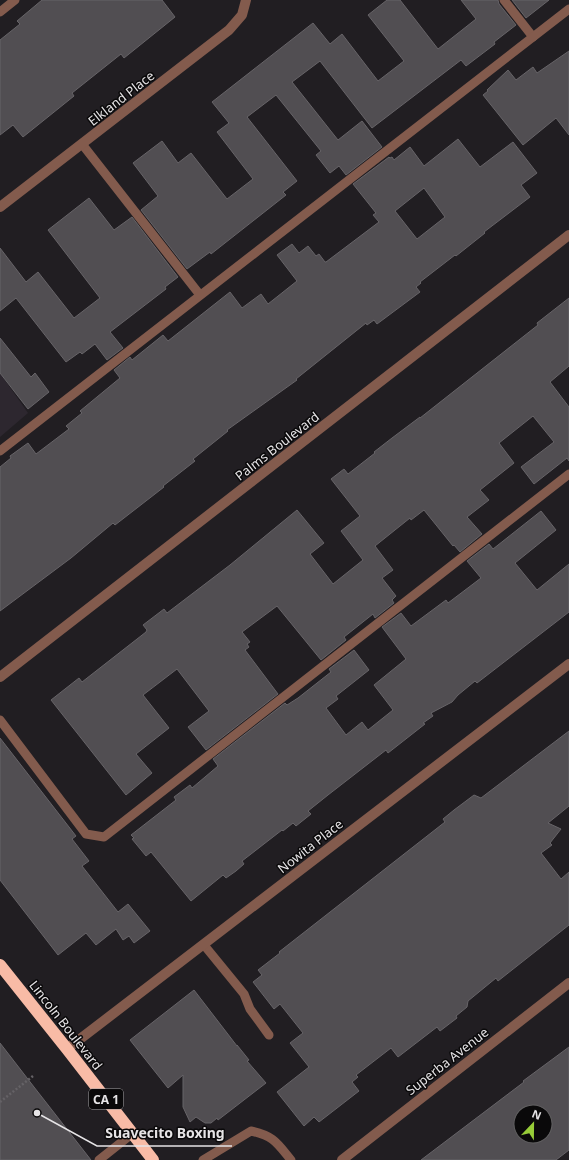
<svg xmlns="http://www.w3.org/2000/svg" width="569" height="1160" font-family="'Noto Sans',sans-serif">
  <rect width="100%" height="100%" fill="#211e22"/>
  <!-- built -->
  <path fill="#2d272f" d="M0 373 28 413 0 437Z"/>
  <!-- building -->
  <g fill="#514e52" stroke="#676468" fill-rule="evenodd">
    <path d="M42 0H162L175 17 124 58 121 54 72 93 74 96 23 137 13 125 0 135V40L20 24 17 21Z"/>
    <path d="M387 0H400L438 49 476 19 461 0H498L499 4 516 25 494 42 495 44 466 66 461 60 372 128 320 61 292 82 338 140 362 121 382 147 346 175 339 166 330 173 316 155 321 151 276 95 247 117 297 181 283 192 286 195 211 254 210 252 187 269 141 210 158 196 133 163 162 141 178 163 191 153 227 199 253 179 217 132 229 123 212 102 313 23 330 44 342 34 378 81 404 61 368 15Z"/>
    <path d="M512 0H549L526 18Z"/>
    <path d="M569 51V135L556 118 523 145 483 95 488 91 487 90 508 70 516 80 533 67 537 73Z"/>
    <path d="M458 139 480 167 513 142 537 173 521 185 530 197 484 232 485 233 456 256 455 255 420 282 421 283 416 287 420 292 377 324 374 320 367 325 366 323 296 379 297 380 227 430 228 431 193 459 195 461 163 486 164 487 115 525 113 523 71 558 0 611V467L11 458 10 456 28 443 36 454 69 429 66 426 82 413 80 411 120 378 114 370 130 357 132 360 163 335 168 341 230 292 242 308 261 294 268 304 297 281 277 255 292 244 299 253 308 246 316 256 319 254 325 262H326L379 222 373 215 376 213 353 184 389 157 390 158 392 157 394 160 410 147 424 166ZM424 188 445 217 417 239 395 211Z"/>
    <path d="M89 198 114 230 132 217 178 277 165 287 166 289 110 332 123 348 107 360 95 344 82 354 80 352 66 362 16 298 0 311V248L26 282 38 272 74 318 100 298 48 230Z"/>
    <path d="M569 298V366L550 382 569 407V461L567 458 534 484 521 467 554 442 533 416 499 443 514 463 480 490 489 500 467 517 482 534 460 552 454 545 453 546 424 510 411 520 410 518 375 546 393 570 382 578 396 596 392 600 394 603 375 618 373 614 344 637 346 640 321 660 277 606 242 632 250 642 247 644 249 647 245 650 278 694 206 750 188 727 209 711 177 669 143 695 169 728 136 754 152 773 126 795 51 700 79 678 82 682 146 632 147 630 143 625 164 609 167 613 230 565 297 510 324 543 310 554 333 584 363 560 341 531 360 516 331 479 344 469 348 474 375 453 374 452 392 438 420 417V418L538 325 537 323Z"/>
    <path d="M0 338 31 377 35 373 49 392 28 409 0 373Z"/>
    <path d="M541 511 556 530 515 563 537 590 569 564V612L477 683 475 681 458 695 452 702 431 713 433 716 423 723 425 724 388 753 386 750 328 795 308 811 311 814 296 826 293 823 283 831 282 830 242 861 244 864 236 871 226 878 223 875 191 901 151 852 146 856 132 839 134 838 131 835 176 800 174 797 190 785 192 788 218 766 213 759 285 703 287 705 298 698 331 672 329 669 354 650 369 670 336 696 338 699 326 708 346 735 362 722 368 730 393 710 374 685 406 659 382 627 401 613 411 626 446 600 448 603 481 578 467 561 489 544 493 549Z"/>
    <path d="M569 731V806L548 823 561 829 550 843 552 845 541 853 561 879 569 872V925L498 981 496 978 468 1001 467 1007 456 1016 457 1018 440 1031 437 1027 398 1057 391 1048 356 1075 358 1077 352 1082 359 1091 319 1122 314 1117 304 1126 277 1092 309 1067 290 1043 303 1033 280 1004 274 1009 253 982 262 975 258 970 280 953 279 952 445 822 443 819 454 810 474 795 481 798Z"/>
    <path d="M0 738 76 836 72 839 89 861 82 866 118 912 128 904 150 931 134 943 129 936 123 940 116 929 96 945 86 933 58 955 0 880Z"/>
    <path d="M194 990 237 1046V1045L249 1060 247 1061 266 1083 218 1120 217 1118 211 1123H205L196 1117 190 1122 183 1107V1075L168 1088 130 1040Z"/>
    <path d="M0 1043 34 1087 91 1160H0Z"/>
    <path d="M569 1047V1150L556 1160H421L524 1082 523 1081ZM521 1112H545V1136H521Z"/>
  </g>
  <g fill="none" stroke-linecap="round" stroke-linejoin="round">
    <!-- path -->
    <path stroke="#656266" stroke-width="2.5" stroke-dasharray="2 2" stroke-linecap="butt" d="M0 1102 33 1076"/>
    <!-- lane -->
    <g stroke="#835b4d" stroke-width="9">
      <path d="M504 0 533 37"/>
      <path d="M0 12 15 0"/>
      <path d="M82 144 200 295"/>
      <path d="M0 451 569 9"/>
      <path d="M0 720 86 834 104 837 569 474"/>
      <path d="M204 945 244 994 250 1009 269 1035"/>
      <path d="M99 1160 133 1133"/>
      <path d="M203 1160 251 1131C274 1136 277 1143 291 1160"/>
    </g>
    <!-- street -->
    <g stroke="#835b4d" stroke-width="10">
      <path d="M0 207 229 30 242 15 246 0"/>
      <path d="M0 677 569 235"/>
      <path d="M67 1049 569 664"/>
      <path d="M342 1160 569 983"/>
    </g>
    <!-- highway -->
    <path stroke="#f8bba6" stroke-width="12" d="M0 965 67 1049 153 1160"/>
  </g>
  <g text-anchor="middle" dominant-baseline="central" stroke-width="3" stroke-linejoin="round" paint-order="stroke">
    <!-- shield labels -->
    <rect fill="#0a090a" stroke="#a4a2a4" stroke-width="1" x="89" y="1089" width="34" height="20" rx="3"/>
    <g font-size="12" font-weight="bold" fill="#e6e4e6">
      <text x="106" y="1099">CA 1</text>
    </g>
    <!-- street labels -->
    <g font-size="13" fill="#e6e4e6" stroke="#0a090a">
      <text transform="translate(121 98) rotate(-38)">Elkland Place</text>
      <text transform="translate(277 446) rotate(-38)">Palms Boulevard</text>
      <text transform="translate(310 846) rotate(-38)">Nowita Place</text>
      <text transform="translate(66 1025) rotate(52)">Lincoln Boulevard</text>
      <text transform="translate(447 1061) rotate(-38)">Superba Avenue</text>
    </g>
  </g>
  <!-- callouts -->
  <path fill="none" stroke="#e6e4e6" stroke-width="1.5" d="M37 1113L97 1146H232"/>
  <circle fill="#e6e4e6" stroke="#0a090a" stroke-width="1.5" cx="37" cy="1113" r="4"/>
  <g font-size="14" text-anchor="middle" font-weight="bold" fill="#e6e4e6" stroke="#0a090a" stroke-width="3" stroke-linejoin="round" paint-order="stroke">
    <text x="165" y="1138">Suavecito Boxing</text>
  </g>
  <!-- north arrow -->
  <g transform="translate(533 1124) rotate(22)"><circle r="19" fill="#0a090a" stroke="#626162"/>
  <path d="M0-3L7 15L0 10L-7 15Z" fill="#97cc38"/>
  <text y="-6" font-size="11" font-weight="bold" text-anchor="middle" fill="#e6e4e6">N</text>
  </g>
</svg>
